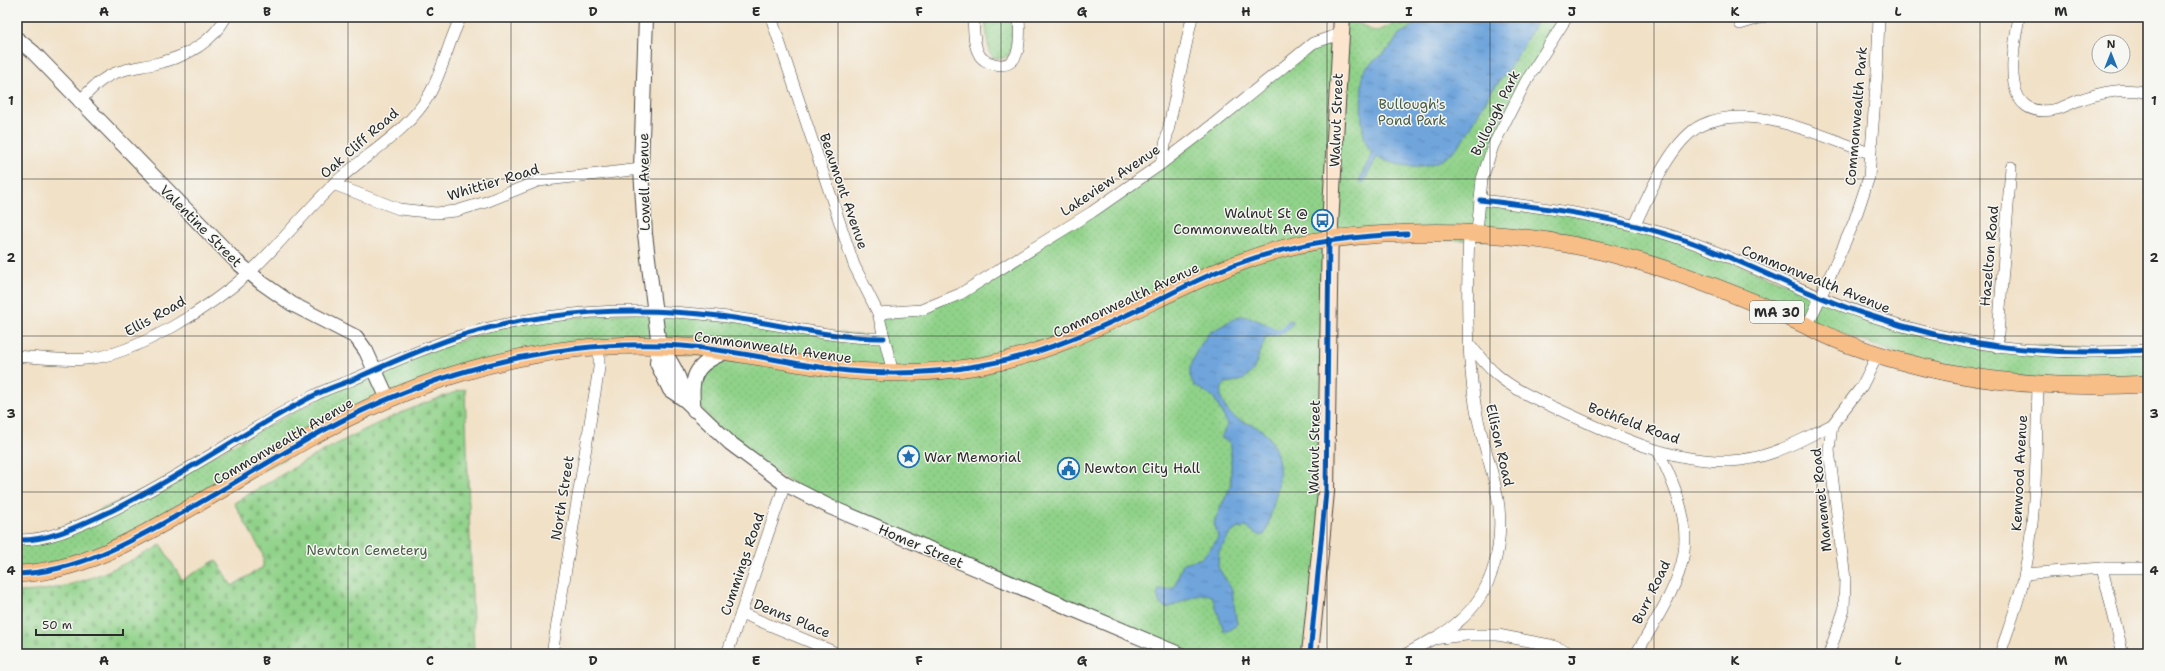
<svg xmlns="http://www.w3.org/2000/svg" width="2165" height="671" font-family="'Shantell Sans',sans-serif">
  <defs>
    <pattern id="grass-dots" width="8" height="8" patternUnits="userSpaceOnUse"><rect width="8" height="8" fill="#90d289"/><path d="M2 2h.1M6 6h.1" fill="none" stroke="#7cb476" stroke-width="1.8" stroke-linecap="round"/></pattern>
    <pattern id="cemetery-stones" width="16" height="16" patternUnits="userSpaceOnUse"><rect width="16" height="16" fill="#90d289"/><path d="M2 7V4a2 2 0 0 1 4 0v3zM10 15v-3a2 2 0 0 1 4 0v3z" fill="#7cb476"/></pattern>
    <pattern id="water-ripples" width="26" height="14" patternUnits="userSpaceOnUse"><rect width="26" height="14" fill="#6fa5dc"/><path d="M2 4q2-2 4 0t4 0M15 11q2-2 4 0t4 0" fill="none" stroke="#5b87b3"/></pattern>
  </defs>
  <rect width="100%" height="100%" fill="#f6f6f2"/>
  <filter id="ink" filterUnits="userSpaceOnUse"><feTurbulence type="fractalNoise" baseFrequency=".025" numOctaves="2"/><feDisplacementMap in="SourceGraphic" scale="8" xChannelSelector="R" yChannelSelector="G"/><feConvolveMatrix kernelMatrix="1 2 1 2 8 2 1 2 1" color-interpolation-filters="sRGB"/></filter>
  <filter id="wash" filterUnits="userSpaceOnUse"><feTurbulence type="fractalNoise" baseFrequency=".012" numOctaves="4" result="noise"/><feDisplacementMap in="SourceGraphic" scale="16" xChannelSelector="R" yChannelSelector="G"/><feGaussianBlur stdDeviation="0.9" result="paint"/><feColorMatrix in="noise" values="0 0 0 0 0 0 0 0 0 0 0 0 0 0 0 0 0 1.4 0 .05"/><feComposite in="paint" operator="in"/></filter>
  <g filter="url(#wash)">
    <rect width="100%" height="100%" fill="#f1e1c7"/>
    <!-- grass -->
    <g fill="url(#grass-dots)" stroke="#5e7e5a">
      <path d="M985 17H1013L1011 51 1005 58H994L989 52Z"/>
      <path d="M1342 17C1372 22 1366 45 1401 17H1567L1510 110 1481 200 1635 225 1821 297 1976 345 2148 350V384L1952 374 1745 298 1546 241 1329 239 1326 492 1310 654H1179L830 507 730 443 691 395 711 357 613 345 424 385 123 545 17 574V540L38 539 190 468 374 369 519 322 654 311 883 338 878 313 941 303 1092 212 1313 43 1340 34Z"/>
    </g>
    <!-- cemetery -->
    <path fill="url(#cemetery-stones)" stroke="#5e7e5a" d="M465 389 474 654H17V592C69 592 116 569 161 545L182 580 216 560 232 586 263 567V554L234 503C307 459 382 415 465 389Z"/>
    <!-- water -->
    <g fill="url(#water-ripples)" stroke="#4d6884">
      <path d="M1420 17H1539C1529 35 1520 53 1508 70 1502 79 1494 87 1488 97 1470 125 1460 162 1421 166 1406 167 1391 164 1377 157L1363 183 1359 181 1372 153C1358 138 1361 93 1363 73L1368 66 1391 47 1399 34 1411 28Z"/>
      <path d="M1239 316 1250 317 1279 330 1289 320 1292 321 1293 323 1284 333 1266 337 1253 371 1243 380 1226 383C1215 392 1224 409 1234 417 1246 425 1261 424 1270 439 1285 464 1279 483 1272 510 1269 518 1269 526 1265 534L1260 536 1246 527 1238 528 1231 533 1219 551 1218 567 1232 590 1237 625 1227 631H1224L1212 596C1199 590 1180 605 1166 608L1160 604 1157 595 1159 590 1174 588 1183 563 1200 559 1212 547 1218 537 1214 522 1231 485V446L1229 442 1221 438 1227 425 1225 419 1214 398 1194 385 1190 376V368L1197 350 1209 333Z"/>
    </g>
  </g>
  <g filter="url(#ink)">
    <g fill="none" stroke-linecap="round" stroke-linejoin="round">
      <defs>
        <g id="minor">
          <path d="M771 17 854 265 878 313 893 373"/>
          <path d="M973 17C974 28 973 44 979 54 981 59 988 63 994 64 1023 71 1020 36 1019 17"/>
          <path d="M2019 17C2013 51 1998 123 2057 109 2064 107 2072 103 2079 100 2102 92 2125 87 2148 93"/>
          <path d="M1740 24 1763 17"/>
          <path d="M79 102C90 90 100 79 115 73 127 68 140 67 154 64 183 58 211 44 226 17"/>
          <path d="M1161 164 1192 17"/>
          <path d="M333 184 399 209 436 213 456 211 486 202 538 181 641 169"/>
          <path d="M1480 200C1551 208 1620 218 1688 241 1749 263 1806 295 1868 315 1961 347 2049 357 2148 350"/>
          <path d="M1635 225C1648 196 1672 139 1702 125 1752 101 1823 137 1870 153"/>
          <path d="M1477 232 1482 179 1493 146 1525 83 1567 17"/>
          <path d="M878 313 921 310 960 294 1092 212 1161 164 1216 122 1313 43 1340 34"/>
          <path d="M1808 325 1854 222 1869 177 1877 72 1879 17"/>
          <path d="M1468 342C1477 353 1485 365 1496 374 1514 390 1538 400 1560 410 1612 434 1670 463 1730 461 1771 459 1796 442 1832 425"/>
          <path d="M1997 347 2011 167"/>
          <path d="M17 356C40 358 63 361 86 359 137 355 213 305 250 272 280 244 305 212 334 184 364 155 407 133 429 95 443 71 448 42 461 17"/>
          <path d="M17 540C52 541 82 524 113 510 182 476 245 431 313 396 326 389 339 385 352 380 388 364 425 347 463 335 545 310 635 306 719 316 774 322 828 339 884 338"/>
          <path d="M2102 568 2123 654"/>
          <path d="M2025 574 2102 568H2148"/>
          <path d="M741 613 832 651"/>
          <path d="M1433 639C1442 634 1451 629 1458 622 1492 594 1503 549 1499 507 1495 473 1480 438 1475 404 1466 347 1467 289 1469 232"/>
          <path d="M552 654 599 368V346"/>
          <path d="M727 654 785 484"/>
          <path d="M1406 654 1433 639 1466 635H1498L1550 645 1574 654"/>
          <path d="M1636 654C1686 570 1705 544 1658 451"/>
          <path d="M1829 654 1844 610 1845 579 1829 450 1832 425 1862 386 1878 354"/>
          <path d="M2000 654C2009 627 2020 599 2025 572 2037 510 2036 448 2038 386"/>
        </g>
        <g id="tertiary">
          <path d="M646 17 641 169 645 234 659 346 657 363 670 390 685 400 730 443 785 484 830 507 1179 654"/>
          <path d="M17 39 34 53 237 262 262 283 292 304 356 337 366 351 388 399"/>
          <path d="M659 346C673 362 681 379 685 400"/>
          <path d="M694 410C689 377 695 363 727 352"/>
        </g>
        <path id="secondary" d="M1310 654 1326 492 1330 225 1342 17"/>
        <path id="primary" d="M17 574C78 572 131 542 183 512 225 488 267 462 309 438 358 411 409 388 463 372 536 350 609 341 684 347 733 350 781 362 829 368 880 375 934 374 985 365 1107 342 1207 254 1331 239 1431 227 1534 231 1631 259 1682 273 1730 292 1779 313 1802 323 1826 336 1850 345 1949 381 2044 390 2148 384"/>
      </defs>
      <!-- minor casing -->
      <use href="#minor" stroke="#494642" stroke-width="12"/>
      <!-- tertiary casing -->
      <use href="#tertiary" stroke="#494642" stroke-width="16"/>
      <!-- secondary casing -->
      <use href="#secondary" stroke="#494642" stroke-width="18"/>
      <!-- primary casing -->
      <use href="#primary" stroke="#494642" stroke-width="18"/>
      <!-- minor -->
      <use href="#minor" stroke="#fff" stroke-width="11"/>
      <!-- tertiary -->
      <use href="#tertiary" stroke="#fff" stroke-width="14"/>
      <!-- secondary -->
      <use href="#secondary" stroke="#fce5cf" stroke-width="16"/>
      <!-- primary -->
      <use href="#primary" stroke="#f7be87" stroke-width="17"/>
      <defs>
        <g id="cycleway">
          <path d="M1480 200C1551 208 1620 218 1688 241 1749 263 1806 295 1868 315 1961 347 2049 357 2148 350"/>
          <path d="M17 540C52 541 82 524 113 510 182 476 245 431 313 396 326 389 339 385 352 380 388 364 425 347 463 335 545 310 635 306 719 316 774 322 828 339 884 338"/>
          <path d="M17 574C79 572 134 540 187 510 228 487 268 462 308 439 355 412 405 390 456 374 530 351 604 341 682 346 738 350 793 365 849 371 893 375 938 373 982 365 1043 355 1098 329 1154 302 1180 289 1206 275 1234 265 1290 244 1347 236 1407 234"/>
          <path d="M1310 654 1326 492 1329 239"/>
        </g>
      </defs>
      <!-- cycleway casing -->
      <use href="#cycleway" stroke="#f6f6f2" stroke-width="8"/>
      <!-- cycleway -->
      <use href="#cycleway" stroke="#0057b8" stroke-width="5"/>
    </g>
  </g>
  <!-- grid -->
  <path fill="none" stroke="#2b2b2b" stroke-width="1" stroke-opacity="0.55" d="M185 17V654M348 17V654M511 17V654M675 17V654M838 17V654M1001 17V654M1164 17V654M1327 17V654M1490 17V654M1654 17V654M1817 17V654M1980 17V654M17 179H2148M17 336H2148M17 492H2148"/>
  <!-- icons -->
  <defs>
    <symbol id="bus-ring" viewBox="-11 -11 22 22"><circle r="9.5" fill="#f6f6f2" stroke="#1f6fb2" stroke-width="1.5"/><path d="M-5-6H5V4H4V6H2V4H-2V6H-4V4H-5ZM-3.5-4V0h7V-4ZM-3.5 1.2v1.5H-2V1.2ZM2 1.2v1.5H3.5V1.2Z" fill="#1f6fb2"/></symbol>
    <symbol id="sight-ring" viewBox="-11 -11 22 22"><circle r="9.5" fill="#f6f6f2" stroke="#1f6fb2" stroke-width="1.5"/><path d="M0-6L1.8-2.2L6-1.7L2.9 1.2L3.7 5.4L0 3.3L-3.7 5.4L-2.9 1.2L-6-1.7L-1.8-2.2Z" fill="#1f6fb2"/></symbol>
    <symbol id="civic-ring" viewBox="-11 -11 22 22"><circle r="9.5" fill="#f6f6f2" stroke="#1f6fb2" stroke-width="1.5"/><path d="M-.6-6.5H3V-4.5H.6V-3L4-1V1h2V6H-6V1h2V-1L-.6-3ZM-1.2 2.5V6h2.4V2.5Z" fill="#1f6fb2"/></symbol>
  </defs>
  <g fill-rule="evenodd">
    <use href="#bus-ring" x="1310" y="208" width="25" height="25"/>
    <use href="#sight-ring" x="896" y="444" width="25" height="25"/>
    <use href="#civic-ring" x="1056" y="456" width="25" height="25"/>
  </g>
  <g text-anchor="middle" dominant-baseline="central" stroke-width="3" stroke-linejoin="round" paint-order="stroke">
    <!-- shield labels -->
    <rect fill="#f6f6f2" stroke="#686867" stroke-width="1" x="1750" y="301" width="54" height="22" rx="3"/>
    <g font-size="13" font-weight="bold" fill="#2b2b2b">
      <text x="1777" y="312">MA 30</text>
    </g>
    <!-- park labels -->
    <g font-size="14" fill="#495d47" stroke="#f6f6f2">
      <text x="1412" y="104">Bullough's<tspan x="1412" dy="16">Pond Park</tspan></text>
      <text x="367" y="550">Newton Cemetery</text>
    </g>
    <!-- street labels -->
    <g font-size="14" fill="#2b2b2b" stroke="#f6f6f2">
      <text transform="translate(1495 113) rotate(-64)">Bullough Park</text>
      <text transform="translate(1856 116) rotate(-85)">Commonwealth Park</text>
      <text transform="translate(1336 120) rotate(-88)">Walnut Street</text>
      <text transform="translate(359 143) rotate(-41)">Oak Cliff Road</text>
      <text transform="translate(1110 180) rotate(-34)">Lakeview Avenue</text>
      <text transform="translate(493 182) rotate(-17)">Whittier Road</text>
      <text transform="translate(644 182) rotate(-91)">Lowell Avenue</text>
      <text transform="translate(844 191) rotate(71)">Beaumont Avenue</text>
      <text transform="translate(201 226) rotate(45)">Valentine Street</text>
      <text transform="translate(1989 256) rotate(-85)">Hazelton Road</text>
      <text transform="translate(1816 279) rotate(22)">Commonwealth Avenue</text>
      <text transform="translate(1126 300) rotate(-25)">Commonwealth Avenue</text>
      <text transform="translate(155 316) rotate(-29)">Ellis Road</text>
      <text transform="translate(773 347) rotate(8)">Commonwealth Avenue</text>
      <text transform="translate(1634 423) rotate(20)">Bothfeld Road</text>
      <text transform="translate(283 441) rotate(-30)">Commonwealth Avenue</text>
      <text transform="translate(1500 445) rotate(77)">Ellison Road</text>
      <text transform="translate(1314 447) rotate(-89)">Walnut Street</text>
      <text transform="translate(2019 473) rotate(-87)">Kenwood Avenue</text>
      <text transform="translate(562 498) rotate(-81)">North Street</text>
      <text transform="translate(1821 500) rotate(-96)">Manemet Road</text>
      <text transform="translate(921 546) rotate(23)">Homer Street</text>
      <text transform="translate(742 564) rotate(-71)">Cummings Road</text>
      <text transform="translate(1651 592) rotate(-64)">Burr Road</text>
      <text transform="translate(792 618) rotate(22)">Denns Place</text>
    </g>
    <!-- poi labels -->
    <g font-size="14" fill="#2b2b2b" stroke="#f6f6f2" text-anchor="start">
      <text x="1308" y="213" text-anchor="end">Walnut St @<tspan x="1308" dy="16">Commonwealth Ave</tspan></text>
      <text x="924" y="457">War Memorial</text>
      <text x="1084" y="468">Newton City Hall</text>
    </g>
  </g>
  <!-- margin -->
  <rect width="2165" height="671" fill="none" stroke="#f6f6f2" stroke-width="44"/>
  <!-- north arrow -->
  <g transform="translate(2111 54)"><circle r="19" fill="#f6f6f2" stroke="#a5a5a2"/>
  <path d="M0-3L7 15L0 10L-7 15Z" fill="#1f6fb2"/>
  <text y="-6" font-size="11" font-weight="bold" text-anchor="middle" fill="#2b2b2b">N</text>
  </g>
  <!-- scale -->
  <path d="M36 629v6h87v-6" fill="none" stroke="#2b2b2b" stroke-width="2"/>
  <text x="42" y="629" font-size="12" fill="#2b2b2b" stroke="#f6f6f2" stroke-width="3" paint-order="stroke">50 m</text>
  <rect x="22" y="22" width="2121" height="627" fill="none" stroke="#2b2b2b" stroke-width="1.5"/>
  <g font-size="13" text-anchor="middle" font-weight="bold" fill="#2b2b2b">
    <text x="104" y="16">A</text>
    <text x="267" y="16">B</text>
    <text x="430" y="16">C</text>
    <text x="593" y="16">D</text>
    <text x="756" y="16">E</text>
    <text x="919" y="16">F</text>
    <text x="1082" y="16">G</text>
    <text x="1246" y="16">H</text>
    <text x="1409" y="16">I</text>
    <text x="1572" y="16">J</text>
    <text x="1735" y="16">K</text>
    <text x="1898" y="16">L</text>
    <text x="2061" y="16">M</text>
    <text x="11" y="105">1</text>
    <text x="2154" y="105">1</text>
    <text x="11" y="262">2</text>
    <text x="2154" y="262">2</text>
    <text x="11" y="418">3</text>
    <text x="2154" y="418">3</text>
    <text x="11" y="575">4</text>
    <text x="2154" y="575">4</text>
    <text x="104" y="665">A</text>
    <text x="267" y="665">B</text>
    <text x="430" y="665">C</text>
    <text x="593" y="665">D</text>
    <text x="756" y="665">E</text>
    <text x="919" y="665">F</text>
    <text x="1082" y="665">G</text>
    <text x="1246" y="665">H</text>
    <text x="1409" y="665">I</text>
    <text x="1572" y="665">J</text>
    <text x="1735" y="665">K</text>
    <text x="1898" y="665">L</text>
    <text x="2061" y="665">M</text>
  </g>
</svg>
